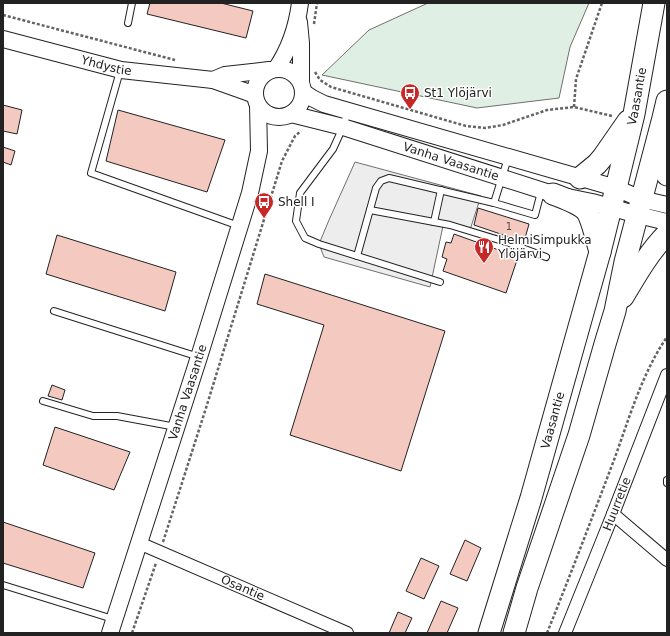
<svg xmlns="http://www.w3.org/2000/svg" width="670" height="636" font-family="'DejaVu Sans',sans-serif">
  <rect width="100%" height="100%" fill="#fff"/>
  <!-- green -->
  <path fill="#e0efe3" stroke="#6f6f6f" d="M428 3H589L570 47 559 98 477 108 322 75 369 30Z"/>
  <!-- parking -->
  <path fill="#ededed" stroke="#6f6f6f" d="M355 162 481 196 469 233 443 226 430 287 324 257 319 244 329 220Z"/>
  <!-- building -->
  <g fill="#f3c9c0" stroke="#222">
    <path d="M150 3H221L253 11 246 38 147 14Z"/>
    <path d="M3 105 22 110 17 134 3 131Z"/>
    <path d="M118 110 225 140 207 192 106 161Z"/>
    <path d="M3 147 15 151 11 165 3 162Z"/>
    <path d="M478 208 529 224 524 242 474 225Z"/>
    <path d="M454 234 518 257 506 293 443 271 447 259 442 257 446 242 451 243Z"/>
    <path d="M57 235 176 272 165 311 46 274Z"/>
    <path d="M265 274 445 331 401 471 290 435 324 325 257 304Z"/>
    <path d="M52 385 65 390 62 400 48 396Z"/>
    <path d="M55 427 130 452 114 490 43 465Z"/>
    <path d="M3 522 95 553 83 588 3 563Z"/>
    <path d="M465 540 481 548 467 581 450 574Z"/>
    <path d="M421 558 439 566 424 599 406 591Z"/>
    <path d="M441 601 458 608 447 633H427Z"/>
    <path d="M398 612 412 618 405 633H389Z"/>
  </g>
  <g fill="none" stroke-linecap="round" stroke-linejoin="round">
    <defs>
      <g id="lane">
        <path d="M128 23 132 3"/>
        <path d="M120 71 91 173 239 226"/>
        <path d="M348 111 343 127 333 149 300 193 296 221 305 238 319 244 440 282"/>
        <path d="M494 203 508 158"/>
        <path d="M370 210 450 225 509 243 546 257"/>
        <path d="M434 222 441 190"/>
        <path d="M357 256 376 188 381 181 389 178 494 203 535 215 541 192"/>
        <path d="M54 311 199 357"/>
        <path d="M43 401 93 416H117L176 427"/>
        <path d="M667 480V483"/>
        <path d="M3 585 113 619"/>
      </g>
      <g id="street">
        <path d="M613 514 667 560"/>
        <path id="s1" d="M139 543 347 633"/>
        <path id="s2" d="M565 633 613 514 667 375"/>
      </g>
      <g id="secondary">
        <path d="M299 22 301 43V82"/>
        <path id="s3" d="M3 39 121 70 213 80 244 91 255 95"/>
        <circle cx="279" cy="93" r="24"/>
        <path d="M276 69C289 50 297 26 300 3"/>
        <path d="M213 80 225 75 269 70"/>
        <path d="M303 92 312 98 324 104 616 188 641 199 667 205"/>
        <path id="s4" d="M291 114 343 127 553 194 592 202 638 215 667 222"/>
        <path id="s5" d="M110 633 199 357 250 193 259 151 258 105"/>
      </g>
      <g id="highway">
        <path d="M663 140V159L667 175"/>
        <path d="M580 178 597 164 603 157 628 121"/>
        <path d="M553 194C563 198 581 204 587 212 592 220 597 242 600 252"/>
        <path d="M623 297C636 275 649 252 667 234"/>
        <path id="s6" d="M489 633 531 498 600 252 616 188 634 114 654 3"/>
        <path d="M514 633 527 588 579 435 605 344 615 311 625 262 663 118 667 101"/>
      </g>
    </defs>
    <!-- lane casing -->
    <use href="#lane" stroke="#222" stroke-width="8"/>
    <!-- street casing -->
    <use href="#street" stroke="#222" stroke-width="14"/>
    <!-- secondary casing -->
    <use href="#secondary" stroke="#222" stroke-width="18"/>
    <!-- highway casing -->
    <use href="#highway" stroke="#222" stroke-width="23"/>
    <!-- path -->
    <g stroke="#646464" stroke-width="2.5" stroke-dasharray="3 2" stroke-linecap="butt">
      <path d="M3 15 175 60"/>
      <path d="M314 24 317 3"/>
      <path d="M315 72 320 80 331 87 466 126 485 128 503 125 547 110 574 107 612 116"/>
      <path d="M574 107 576 79 602 3"/>
      <path d="M163 542 206 408 282 161 295 136 301 131"/>
      <path d="M132 633 156 563"/>
      <path d="M547 633C570 576 592 518 614 460 629 419 642 373 667 337"/>
    </g>
    <!-- lane -->
    <use href="#lane" stroke="#fff" stroke-width="6"/>
    <!-- street -->
    <use href="#street" stroke="#fff" stroke-width="12"/>
    <!-- secondary -->
    <use href="#secondary" stroke="#fff" stroke-width="16"/>
    <!-- highway -->
    <use href="#highway" stroke="#fff" stroke-width="21"/>
  </g>
  <!-- icons -->
  <defs>
    <symbol id="bus-pin" viewBox="-11 -11 22 30"><path d="M0 17L-7.5 6A9.5 9.5 0 1 1 7.5 6Z" fill="#c62828" stroke="#fff"/><path d="M-5-6H5V4H4V6H2V4H-2V6H-4V4H-5ZM-3.5-4V0h7V-4ZM-3.5 1.2v1.5H-2V1.2ZM2 1.2v1.5H3.5V1.2Z" fill="#fff"/></symbol>
    <symbol id="restaurant-pin" viewBox="-11 -11 22 30"><path d="M0 17L-7.5 6A9.5 9.5 0 1 1 7.5 6Z" fill="#c62828" stroke="#fff"/><path d="M-5-6h1v4h1v-4h1v4h1v-4h1v5L-1.5 .5V6h-2V.5L-5-1ZM5-6V6H3V1.5H1.5Q1.5-4 5-6Z" fill="#fff"/></symbol>
  </defs>
  <g fill-rule="evenodd">
    <use href="#bus-pin" x="399" y="82" width="22" height="30"/>
    <use href="#bus-pin" x="253" y="191" width="22" height="30"/>
    <use href="#restaurant-pin" x="473" y="236" width="22" height="30"/>
  </g>
  <g text-anchor="middle" dominant-baseline="central" stroke-width="3" stroke-linejoin="round" paint-order="stroke">
    <!-- number labels -->
    <g font-size="10" fill="#564c4a">
      <text x="509" y="226">1</text>
    </g>
    <!-- street labels -->
    <g font-size="12" fill="#222" stroke="#fff">
      <text stroke="none"><textPath href="#s3" startOffset="107">Yhdystie</textPath></text>
      <text stroke="none"><textPath href="#s6" startOffset="557">Vaasantie</textPath></text>
      <text stroke="none"><textPath href="#s4" startOffset="167">Vanha Vaasantie</textPath></text>
      <text stroke="none"><textPath href="#s5" startOffset="253">Vanha Vaasantie</textPath></text>
      <text stroke="none"><textPath href="#s6" startOffset="222">Vaasantie</textPath></text>
      <text stroke="none"><textPath href="#s2" startOffset="139">Huurretie</textPath></text>
      <text stroke="none"><textPath href="#s1" startOffset="113">Osantie</textPath></text>
    </g>
    <!-- poi labels -->
    <g font-size="12" fill="#222" stroke="#fff" text-anchor="start">
      <text x="424" y="93">St1 Ylöjärvi</text>
      <text x="278" y="202">Shell I</text>
      <text x="498" y="240">HelmiSimpukka<tspan x="498" dy="14">Ylöjärvi</tspan></text>
    </g>
  </g>
  <!-- border -->
  <rect width="670" height="636" fill="none" stroke="#222222" stroke-width="8"/>
</svg>
